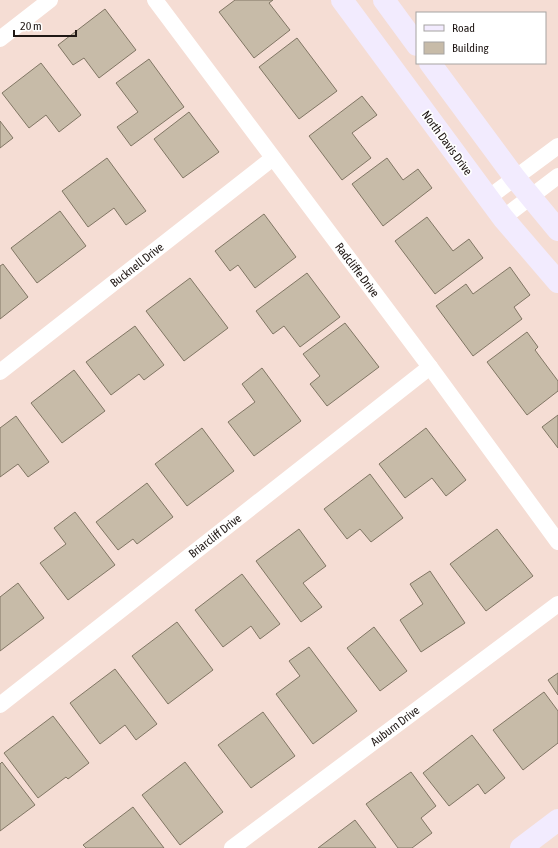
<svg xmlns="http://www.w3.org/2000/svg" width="558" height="848" font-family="'Asap Condensed',sans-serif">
  <rect width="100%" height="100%" fill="#f5ddd4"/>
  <!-- building -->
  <g fill="#c7bba8" stroke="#817664">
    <path d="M235 0H273L269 3 290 30 254 58 219 12Z"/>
    <path d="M105 9 136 50 99 78 84 58 73 65 58 45Z"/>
    <path d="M297 38 337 91 299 119 259 67Z"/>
    <path d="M149 59 184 107 131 146 117 127 138 112 116 83Z"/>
    <path d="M41 63 81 115 59 132 46 115 29 128 2 93Z"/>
    <path d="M362 96 377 115 352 133 371 158 342 180 309 136Z"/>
    <path d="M189 112 219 152 183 178 154 139Z"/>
    <path d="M0 121 13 138 0 148Z"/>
    <path d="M107 158 146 211 126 225 114 208 88 227 62 191Z"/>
    <path d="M387 158 403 180 418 169 432 188 383 226 352 184Z"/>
    <path d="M60 211 86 246 37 283 11 248Z"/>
    <path d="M264 214 296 257 255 288 238 265 230 271 215 251Z"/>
    <path d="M427 217 453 251 469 239 483 258 435 294 395 241Z"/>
    <path d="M3 264 28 297 0 319V266Z"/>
    <path d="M510 267 530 295 514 307 522 319 473 356 436 306 466 284 473 294Z"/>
    <path d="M307 273 340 317 300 347 284 326 273 334 256 311Z"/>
    <path d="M190 278 228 328 184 361 146 311Z"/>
    <path d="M345 323 379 367 327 406 310 384 320 376 303 354Z"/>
    <path d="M135 326 164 365 144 380 139 374 111 395 86 362Z"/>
    <path d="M527 332 538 347 535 350 558 381V391L527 415 487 362Z"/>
    <path d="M262 368 301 421 254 456 228 422 255 402 242 384Z"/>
    <path d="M74 370 105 411 62 443 31 403Z"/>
    <path d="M558 415V448L542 427Z"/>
    <path d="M16 416 49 462 28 477 18 464 0 477V428Z"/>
    <path d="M202 428 234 471 187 506 155 464Z"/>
    <path d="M426 428 466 480 446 496 432 478 405 498 379 464Z"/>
    <path d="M370 474 403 518 371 542 360 529 347 539 324 509Z"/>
    <path d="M147 483 173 517 137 544 133 539 118 550 96 522Z"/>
    <path d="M75 512 115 565 68 600 40 563 66 544 54 528Z"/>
    <path d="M299 529 326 566 303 583 322 607 301 622 256 561Z"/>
    <path d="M497 529 533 576 486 611 450 564Z"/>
    <path d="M430 571 465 623 421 652 400 620 423 604 410 584Z"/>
    <path d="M242 574 280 624 260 639 251 626 223 647 195 610Z"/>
    <path d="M18 583 44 618 0 651V597Z"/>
    <path d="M177 622 213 670 168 704 132 656Z"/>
    <path d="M374 627 407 671 380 691 347 648Z"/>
    <path d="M309 647 357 711 313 744 276 694 300 676 289 661Z"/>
    <path d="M115 669 157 724 136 740 125 725 100 744 70 703Z"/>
    <path d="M558 673V695L548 680Z"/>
    <path d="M544 692 558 711V743L523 770 493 730Z"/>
    <path d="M263 712 295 756 251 788 218 745Z"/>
    <path d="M53 716 89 763 68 779 66 777 38 798 4 753Z"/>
    <path d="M472 735 505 778 485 794 478 784 449 806 423 773Z"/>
    <path d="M2 762 35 805 0 831V764Z"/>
    <path d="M185 762 223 812 180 845 142 795Z"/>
    <path d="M411 772 436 806 421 818 432 833 412 848H398L366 804Z"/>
    <path d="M133 807 164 848H86L83 845Z"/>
    <path d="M355 820 376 848H318Z"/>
  </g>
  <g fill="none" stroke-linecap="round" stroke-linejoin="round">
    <!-- street -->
    <g stroke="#fff" stroke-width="16">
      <path d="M155 0 430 367 558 542"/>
      <path d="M0 39 50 0"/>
      <path d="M488 198 558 146"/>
      <path d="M503 218 558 176"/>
      <path d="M0 372 273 158"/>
      <path d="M0 705 430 367"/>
      <path d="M232 848 558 604"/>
    </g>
    <!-- secondary -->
    <g stroke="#f2ebfe" stroke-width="22">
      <path d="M342 0 503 218 558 282"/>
      <path d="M384 0 417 45"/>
      <path d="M430 63 515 178 558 230"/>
      <path d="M521 848 558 820"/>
    </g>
  </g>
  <g text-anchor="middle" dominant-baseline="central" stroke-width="3.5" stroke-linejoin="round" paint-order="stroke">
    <!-- street labels -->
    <g font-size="12" fill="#201815" stroke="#fff">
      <text transform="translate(447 143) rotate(54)">North Davis Drive</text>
      <text transform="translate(137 265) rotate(-38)">Bucknell Drive</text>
      <text transform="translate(357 270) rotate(53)">Radcliffe Drive</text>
      <text transform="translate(215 536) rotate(-38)">Briarcliff Drive</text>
      <text transform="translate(395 726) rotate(-37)">Auburn Drive</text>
    </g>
  </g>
  <!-- legend -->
  <rect x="416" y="12" width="130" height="52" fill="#ffffff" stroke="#a6a3a1"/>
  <rect x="424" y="25" width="20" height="6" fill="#f2ebfe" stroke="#a6a3a1"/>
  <text x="452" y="32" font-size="12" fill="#201815">Road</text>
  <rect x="424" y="42" width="20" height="12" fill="#c7bba8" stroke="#a6a3a1"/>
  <text x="452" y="52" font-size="12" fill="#201815">Building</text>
  <!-- scale -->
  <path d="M14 30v6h62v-6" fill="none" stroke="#201815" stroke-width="2"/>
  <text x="20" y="30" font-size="12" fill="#201815" stroke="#ffffff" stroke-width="3" paint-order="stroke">20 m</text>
</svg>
